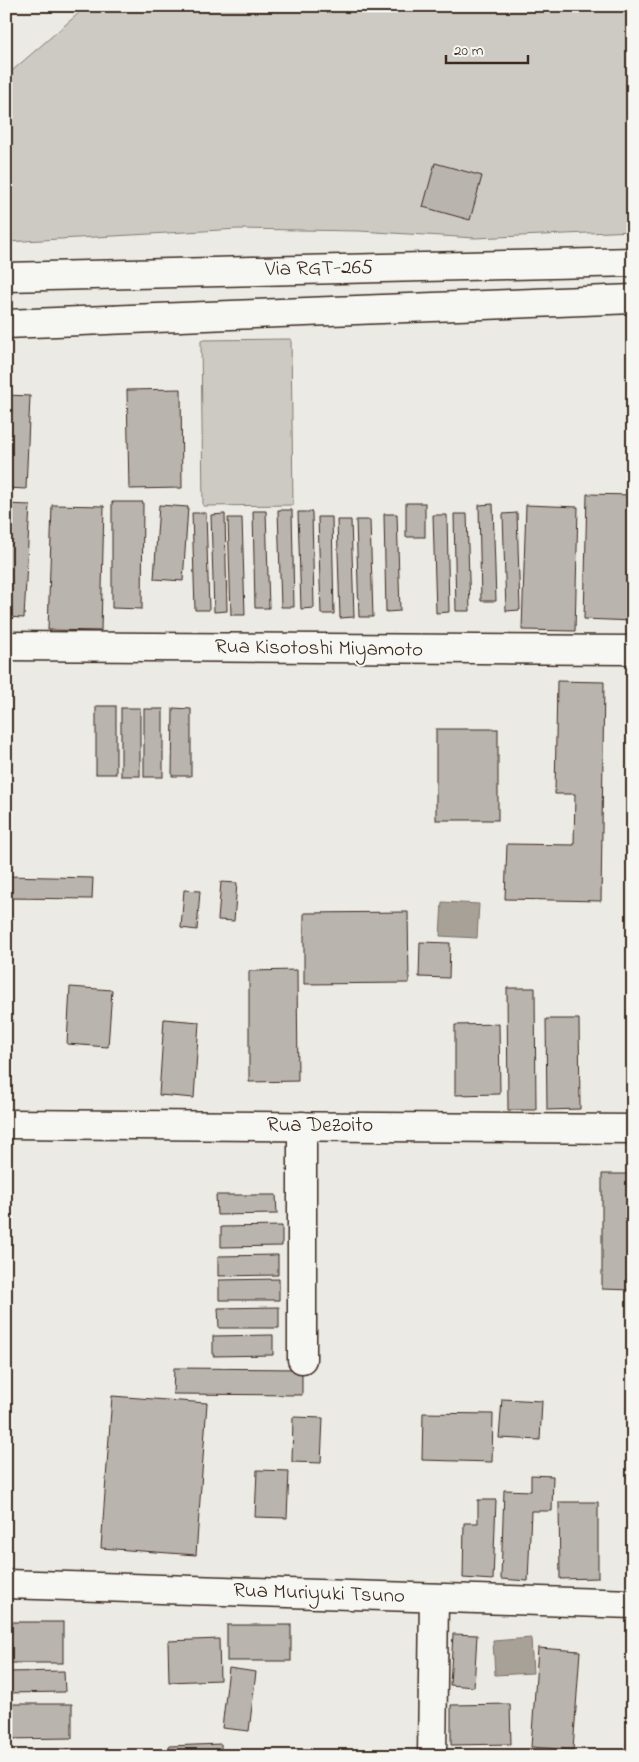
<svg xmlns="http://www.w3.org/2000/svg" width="639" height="1762" font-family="'Indie Flower',sans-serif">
  <rect width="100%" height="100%" fill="#ebeae5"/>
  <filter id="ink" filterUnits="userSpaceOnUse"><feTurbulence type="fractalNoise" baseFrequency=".02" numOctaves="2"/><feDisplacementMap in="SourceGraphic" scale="10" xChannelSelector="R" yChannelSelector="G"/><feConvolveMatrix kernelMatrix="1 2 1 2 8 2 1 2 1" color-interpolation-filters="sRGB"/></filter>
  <g filter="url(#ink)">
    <!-- green -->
    <g fill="#cdcac4" stroke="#847a71">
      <path d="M87 6H633V231L475 238 359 231 239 229 6 242V76Z"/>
      <path d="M291 339 293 505 203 506 201 340Z"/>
    </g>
    <!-- water -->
    <g fill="#a8a198" stroke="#7c7167">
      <path d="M442 902 479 904 477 938 440 936Z"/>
      <path d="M531 1638 533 1673 495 1675 493 1641Z"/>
    </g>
    <!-- building -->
    <g fill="#bab4ae" stroke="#3b2a1e">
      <path d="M435 163 482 176 470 220 423 207Z"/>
      <path d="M181 389 182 488 129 489 127 390Z"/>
      <path d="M6 395 30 396 26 489 6 488Z"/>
      <path d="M587 494 633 495V621L584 619Z"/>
      <path d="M112 502H143L142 609 112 608Z"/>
      <rect x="406" y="503" width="19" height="34"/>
      <path d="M6 504 30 505 24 618 6 617Z"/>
      <path d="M493 504 496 601H481L479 505Z"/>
      <path d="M52 505 104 506 101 631 48 630Z"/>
      <path d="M159 505 188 507 183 581 154 579Z"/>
      <path d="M526 505 578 507 575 631 522 630Z"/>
      <path d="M278 510H292L294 607H281Z"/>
      <path d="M253 511H266L269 608H255Z"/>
      <path d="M298 512H312L314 608 301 609Z"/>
      <path d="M192 513H206L209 610H195Z"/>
      <path d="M517 513 520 610 506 611 503 514Z"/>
      <path d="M225 514 227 611 214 612 211 515Z"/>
      <path d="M384 514H397L400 611 386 612Z"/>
      <path d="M454 514H467L470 611H456Z"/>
      <path d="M433 515H447L449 612 436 613Z"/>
      <path d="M318 517H332L334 614H321Z"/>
      <path d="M228 518H242L245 615H231Z"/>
      <path d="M337 520H351L354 617 340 618Z"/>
      <path d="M356 520H370L373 617H359Z"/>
      <path d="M557 681 604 682 601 901 505 899 507 844 574 845 575 794H555Z"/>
      <rect x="96" y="706" width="20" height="68"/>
      <rect x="121" y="708" width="19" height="68"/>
      <path d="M173 708 191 709V776H172Z"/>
      <rect x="144" y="709" width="19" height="68"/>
      <rect x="436" y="729" width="62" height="91"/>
      <path d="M6 876 93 878 92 899 6 898Z"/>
      <path d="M221 882 237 883 234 921 218 920Z"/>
      <path d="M184 890 200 891 197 930 181 928Z"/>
      <path d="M408 912 409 983 304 984V913Z"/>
      <path d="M420 942 450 943 449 978 419 977Z"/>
      <path d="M297 970 298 1081 249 1082V971Z"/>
      <path d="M70 987 112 990 108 1047 67 1044Z"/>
      <path d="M507 988H535L536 1110H508Z"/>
      <path d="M164 1019 199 1022 194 1098 159 1095Z"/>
      <path d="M546 1019H579L580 1109 547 1110Z"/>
      <path d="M499 1024 500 1094 455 1095V1025Z"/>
      <path d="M602 1174H633V1290L602 1289Z"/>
      <path d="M216 1195H276L277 1214 217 1215Z"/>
      <path d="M282 1226V1246L221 1247V1227Z"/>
      <path d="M278 1255V1275L218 1276V1256Z"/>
      <path d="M279 1279V1300H219V1280Z"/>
      <path d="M279 1307V1328H219L218 1308Z"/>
      <path d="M273 1335V1355L213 1356V1336Z"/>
      <path d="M174 1368 302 1369V1395L173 1394Z"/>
      <path d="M112 1396 207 1403 196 1555 101 1548Z"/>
      <path d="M502 1399 542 1401 540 1440 499 1438Z"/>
      <path d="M423 1413 493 1414 492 1462 422 1460Z"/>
      <path d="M293 1417 323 1418 321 1463 292 1462Z"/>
      <path d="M257 1470 289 1471 287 1518 255 1517Z"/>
      <path d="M531 1475 553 1476 552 1511H531L528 1581 501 1579 504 1490 531 1491Z"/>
      <path d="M478 1500H496L493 1580 463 1578 464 1523H478Z"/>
      <path d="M559 1502H598V1578L560 1579Z"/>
      <rect x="6" y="1622" width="57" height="41"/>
      <rect x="227" y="1625" width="64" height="36"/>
      <path d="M453 1634 477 1635 474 1687 450 1685Z"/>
      <path d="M219 1639 220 1680 169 1682 168 1641Z"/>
      <path d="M538 1648 580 1651 573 1750 531 1747Z"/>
      <path d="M229 1668 256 1672 249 1731 222 1728Z"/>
      <path d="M64 1671 65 1692 6 1693V1672Z"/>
      <path d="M6 1704H72V1738L6 1739Z"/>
      <path d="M510 1704 511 1744 451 1745V1705Z"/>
      <path d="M221 1744V1756H170L169 1746Z"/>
      <path d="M71 1750V1756H30L29 1751Z"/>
    </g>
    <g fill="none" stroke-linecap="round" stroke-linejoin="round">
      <defs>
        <g id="street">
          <path d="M6 277 633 262"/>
          <path d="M6 324 633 299"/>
          <path d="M6 646 633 650"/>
          <path d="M6 1124 633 1129"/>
          <path d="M302 1359V1126"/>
          <path d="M6 1584 633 1604"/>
          <path d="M432 1756 434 1598"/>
        </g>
      </defs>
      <!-- street casing -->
      <use href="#street" stroke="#3b2a1e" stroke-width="31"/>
      <!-- street -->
      <use href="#street" stroke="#f6f6f2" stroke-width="28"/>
    </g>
  </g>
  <g text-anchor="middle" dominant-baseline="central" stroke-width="4" stroke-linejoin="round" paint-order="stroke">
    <!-- street labels -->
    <g font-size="21" fill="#3b2a1e" stroke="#f6f6f2">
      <text transform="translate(319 269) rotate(-1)">Via RGT-265</text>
      <text transform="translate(319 649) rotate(1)">Rua Kisotoshi Miyamoto</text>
      <text x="320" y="1126">Rua Dezoito</text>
      <text transform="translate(319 1594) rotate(2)">Rua Muriyuki Tsuno</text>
    </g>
  </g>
  <!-- margin -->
  <rect width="639" height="1762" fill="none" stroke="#f6f6f2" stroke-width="25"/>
  <rect x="12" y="12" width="614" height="1737" fill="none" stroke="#3b2a1e" stroke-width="2" filter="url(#ink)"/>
  <!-- scale -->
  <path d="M446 55v8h82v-8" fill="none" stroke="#3b2a1e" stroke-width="2.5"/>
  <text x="454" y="55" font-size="15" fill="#3b2a1e" stroke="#f6f6f2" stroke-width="4" paint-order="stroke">20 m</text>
</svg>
